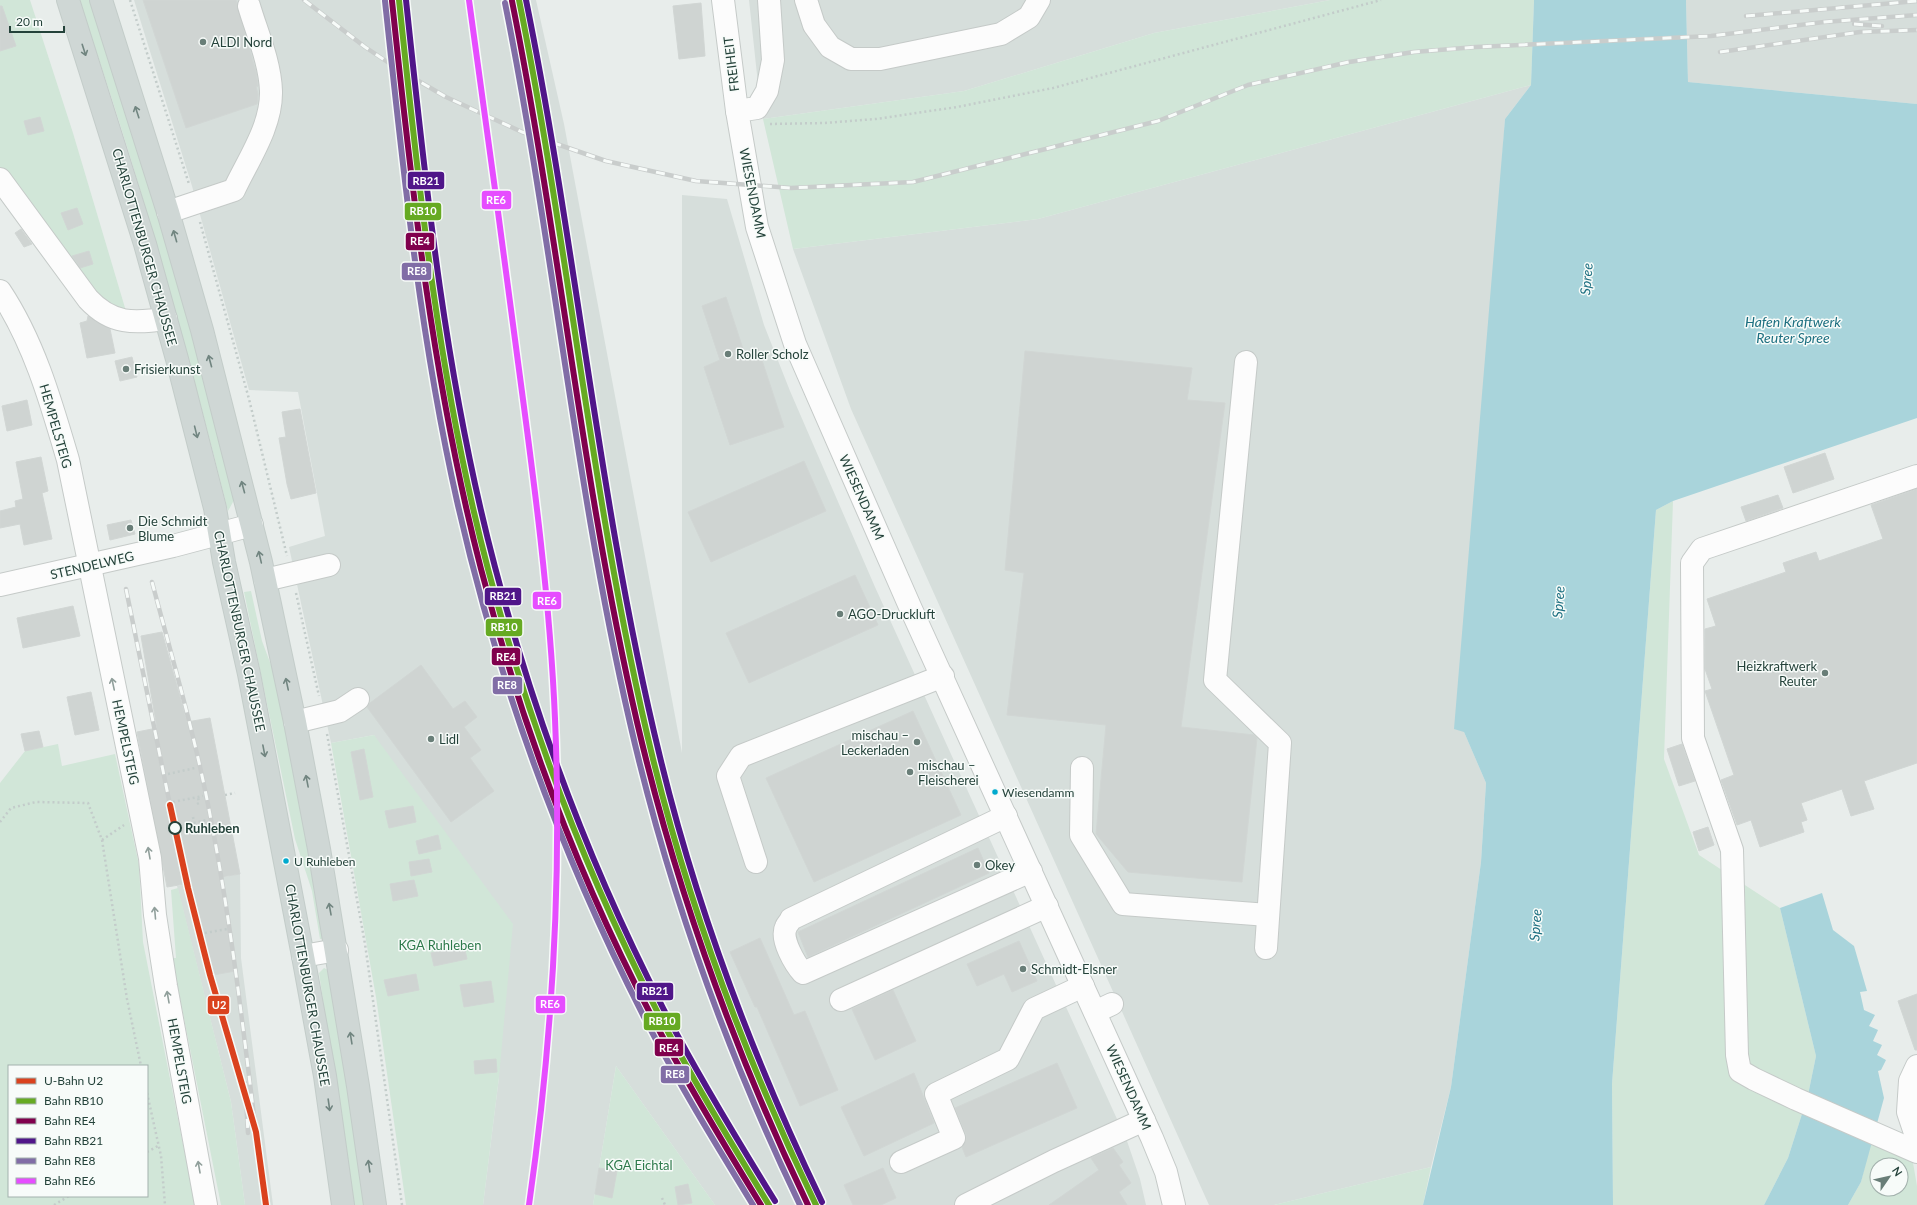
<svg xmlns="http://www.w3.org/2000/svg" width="1917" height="1205" font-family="Lato,sans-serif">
  <rect width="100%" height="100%" fill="#e8edeb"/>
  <!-- built -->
  <g fill="#d6dedb">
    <path d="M134 0H536L564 124 682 753V195L727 199 764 325 790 391 875 587 1127 1141 1140 1179 1146 1205H715L616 1066 593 1205H483L499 1077 374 735 331 743 289 547 325 536 298 392 249 390 192 186Z"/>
    <path d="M749 0H1330L1154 33 964 91 763 119 758 84Z"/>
    <path d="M1686 0H1917V104L1688 82Z"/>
    <path d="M1531 85 1505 119 1464 732 1486 783 1481 862 1451 1087 1431 1167 1274 1205H1209L851 409 793 249 1038 219Z"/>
    <path d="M240 874 241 958 273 1205H245L231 1102 177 886Z"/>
  </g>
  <!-- green -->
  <g fill="#d1e6d8" fill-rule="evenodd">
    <path d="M0 0H30L73 133 131 328 87 314 77 297 0 185Z"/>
    <path d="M79 0H90C145 163 192 329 234 496L233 502 228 511C185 339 137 168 79 0Z"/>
    <path d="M1330 0H1534L1531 85 1038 219 793 249 763 119 964 91 1154 33Z"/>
    <path d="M1673 501 1664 759 1699 855 1780 908 1816 1056 1808 1095 1788 1158 1764 1205H1613L1612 1084 1656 510Z"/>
    <path d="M251 591 262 641 274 673 327 938 320 939 312 891 295 839 244 592Z"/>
    <path d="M374 735 513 924 499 1077 483 1205H406L376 997 331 743Z"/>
    <path d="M58 744 62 766 115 754 139 865 143 942 195 1205H0V783L25 751ZM9 1066H147V1196H9Z"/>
    <path d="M178 888 231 1102 245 1205H221L172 958H176L171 890Z"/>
    <path d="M324 968 330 971 365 1205H353L319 973Z"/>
    <path d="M616 1066 715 1205H593Z"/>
    <path d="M1871 1140 1912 1157 1917 1186V1205H1848L1861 1182ZM1877 1165H1901V1189H1877Z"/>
    <path d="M1431 1167 1423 1205H1274Z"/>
  </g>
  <!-- water -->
  <g fill="#a9d4db">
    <path d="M1534 0H1686L1688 82 1917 104V418L1673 501 1656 510 1612 1084 1613 1205H1423L1451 1087 1481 862 1486 783 1464 732 1454 729 1505 119 1531 85Z"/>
    <path d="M1822 893 1833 930 1854 946 1867 991 1860 992 1864 1010 1875 1015 1869 1026 1878 1030 1873 1041 1882 1045 1877 1055 1886 1060 1881 1070 1878 1071 1884 1098 1861 1182 1848 1205H1764L1788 1158 1808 1095 1816 1056 1780 908Z"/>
  </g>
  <!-- building -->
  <g fill="#cfd4d2" stroke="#d1d6d4">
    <path d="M143 0H236L256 72 258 86 256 87 258 94 257 104 186 128Z"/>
    <path d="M701 3 705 56 679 59 673 6Z"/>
    <path d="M0 6H2L16 46 0 51Z"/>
    <path d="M40 117 44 131 28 135 24 121Z"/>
    <path d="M77 208 83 224 68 230 61 213Z"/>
    <path d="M21 229 32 244 24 247 15 233Z"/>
    <path d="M89 251 93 264 80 268 72 256Z"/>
    <path d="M726 297 744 352 758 348 784 427 730 445 704 367 720 360 702 306Z"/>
    <path d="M88 316 110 329 115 353 87 358 80 323 87 321Z"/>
    <path d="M1025 351 1192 368 1187 400 1225 403 1181 727 1254 735 1257 738 1242 882 1128 872 1096 834 1106 725 1007 715 1024 573 1005 570Z"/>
    <path d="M132 357 137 377 120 381 115 361Z"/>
    <path d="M27 400 32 425 7 431 2 406Z"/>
    <path d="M300 409 316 493 291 499 287 484 279 438 286 437 282 412Z"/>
    <path d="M1825 453 1834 479 1793 493 1784 467Z"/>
    <path d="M41 457 48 491 42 493 52 539 24 545 20 524 0 528V511L16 507 15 501 23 499 16 462Z"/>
    <path d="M804 461 826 511 711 562 688 512Z"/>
    <path d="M1917 489V763L1864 781 1874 809 1851 816 1842 789 1801 803 1807 820 1801 822 1804 832 1760 847 1751 820 1737 825 1721 780 1734 775 1705 691 1712 689 1705 669V629L1716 626 1707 599 1786 572 1783 563 1816 552 1819 561 1883 539 1871 505Z"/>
    <path d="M1778 495 1783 508 1746 521 1741 507Z"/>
    <path d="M131 520 135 534 110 540 107 525Z"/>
    <path d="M855 575 878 625 749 683 726 633Z"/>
    <path d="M73 606 80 636 23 648 17 618Z"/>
    <path d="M162 632 187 722 210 718 240 874 221 877 235 971 213 975 191 883 167 887 137 732 157 728 141 636Z"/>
    <path d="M421 665 453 709 465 701 477 717 464 727 481 750 470 758 494 791 451 822 367 707 370 703Z"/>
    <path d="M91 692 99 730 75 735 67 697Z"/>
    <path d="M913 711 961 815 814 882 766 778Z"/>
    <path d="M39 731 43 747 25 751 21 734Z"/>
    <path d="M1682 744 1695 781 1679 786 1667 749Z"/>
    <path d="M364 749 373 797 360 800 351 752Z"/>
    <path d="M413 806 416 822 389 828 385 811Z"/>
    <path d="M1708 827 1714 845 1699 851 1693 832Z"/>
    <path d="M438 835 441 849 419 854 416 841Z"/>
    <path d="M978 848 989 873 808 957 798 932Z"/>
    <path d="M429 859 432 872 411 876 409 862Z"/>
    <path d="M414 880 418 896 393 901 390 884Z"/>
    <path d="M760 938 794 1015 805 1011 838 1090 800 1106 757 1007H755L730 952Z"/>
    <path d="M1019 941 1037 981 1012 992 1004 974 977 986 967 964Z"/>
    <path d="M464 946 467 959 434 966 431 953Z"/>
    <path d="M416 974 419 990 388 996 384 980Z"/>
    <path d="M491 981 494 1002 464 1007 460 985Z"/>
    <path d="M893 990 916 1041 875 1060 852 1009Z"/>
    <path d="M1917 994V1050H1915L1898 1001Z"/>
    <path d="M496 1059 497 1072 475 1074 474 1061Z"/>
    <path d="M1057 1063 1077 1108 966 1157 962 1147 966 1140V1134L955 1108Z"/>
    <path d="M914 1073 934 1123 864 1156 841 1107Z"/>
    <path d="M1113 1148 1123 1162 1119 1165 1131 1183 1119 1192 1127 1205H1049L1099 1170 1091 1158Z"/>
    <path d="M599 1168 617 1171 612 1198 595 1194Z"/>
    <path d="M883 1168 896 1198 881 1205H853L844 1185Z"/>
    <path d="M688 1184 692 1203 678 1205 675 1187Z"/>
  </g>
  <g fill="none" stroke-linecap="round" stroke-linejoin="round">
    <defs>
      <g id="minor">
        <path d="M723 0 737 111 757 227 795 344 911 609 1152 1138 1166 1172 1174 1205"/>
        <path d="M806 0 814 25 830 47 851 59H880L1001 34 1029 17 1039 0"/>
        <path d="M737 111 757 108 767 91 773 60 769 0"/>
        <path d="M0 179 88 299C112 325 134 323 166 319"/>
        <path d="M168 212 234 190C248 160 272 126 271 91 270 62 257 33 249 6"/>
        <path d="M0 291C34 342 51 402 68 460L150 858 155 915 166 986 206 1205"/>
        <path d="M1246 362 1215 680 1280 743 1266 948"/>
        <path d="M1917 476 1702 549 1692 563 1693 738 1732 850 1737 1055 1740 1071 1754 1079 1796 1099 1917 1152"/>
        <path d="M265 580 329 565"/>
        <path d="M0 585 173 546 252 525"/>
        <path d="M295 722 340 711 358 699"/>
        <path d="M1082 768 1081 835 1123 904 1268 915"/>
        <path d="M1006 816 791 919C790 922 787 924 786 927 780 939 795 964 803 973L1031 871"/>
        <path d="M756 862 728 776 741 756 943 676"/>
        <path d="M303 956 337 950"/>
        <path d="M841 1000 1047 906"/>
        <path d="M1095 1012 1112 1004"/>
        <path d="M1917 1066 1910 1081 1908 1112 1917 1139"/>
        <path d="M901 1162 954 1138 936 1094 1008 1059 1034 1009 1083 986"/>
        <path d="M966 1205 1054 1161 1144 1120"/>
      </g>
      <g id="major">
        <path d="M68 0 145 244 177 359 215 508 224 562 249 674 303 956 325 1076 343 1205"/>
        <path d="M101 0 168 212 202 330 261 562 295 722 319 849 358 1086 375 1205"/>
      </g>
    </defs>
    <!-- minor casing -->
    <use href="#minor" stroke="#c5cac8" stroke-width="24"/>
    <!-- major casing -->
    <use href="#major" stroke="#c3ccc9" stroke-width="24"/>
    <!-- path -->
    <g stroke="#c3ccca" stroke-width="2.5" stroke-dasharray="2 3" stroke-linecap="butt">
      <path d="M130 0 189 184"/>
      <path d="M770 124 824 123 876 119 957 107 1053 88 1381 0"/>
      <path d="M200 222 249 399 287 556"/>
      <path d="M296 593 319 696"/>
      <path d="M327 734 365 944 402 1205"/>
      <path d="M168 774 195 768"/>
      <path d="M225 795 235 793"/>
      <path d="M173 802 203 796"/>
      <path d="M197 804 199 803 198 797"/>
      <path d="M193 817 194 822"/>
      <path d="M0 822 11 808 36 802 88 803 102 840 127 999 141 1066"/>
      <path d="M179 826 207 820"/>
      <path d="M102 840 124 825"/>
      <path d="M205 933 227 929"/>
      <path d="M147 1093 161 1156 165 1205"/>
      <path d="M147 1152 158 1146"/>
      <path d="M662 1198 665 1205"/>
      <path d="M54 1205 69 1196"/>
    </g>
    <!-- minor -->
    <use href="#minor" stroke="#fcfcfc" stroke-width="22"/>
    <!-- major -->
    <use href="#major" stroke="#cfd7d5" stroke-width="22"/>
    <defs>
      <g id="rail">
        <path d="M304 0 365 47 398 69 446 97 522 132 606 161 696 181 791 188 913 182 1158 121 1248 85 1349 62 1414 52 1476 47 1711 36 1824 22 1917 15"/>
        <path d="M387 0C400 124 410 248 432 371 454 492 485 611 526 728"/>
        <path d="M1746 16 1917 1"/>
        <path d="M1854 24 1882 26"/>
        <path d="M1720 52 1860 32 1917 30"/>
        <path d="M152 582C173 661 196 739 211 820 231 923 243 1027 256 1132"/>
        <path d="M126 589 170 805"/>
        <path d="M591 898 663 1046 709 1130 755 1205"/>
        <path d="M245 1083 248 1133"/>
      </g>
    </defs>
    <!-- rail casing -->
    <use href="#rail" stroke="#c9cdcc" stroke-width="4.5"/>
    <!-- rail -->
    <use href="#rail" stroke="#f7fbf9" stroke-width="3" stroke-dasharray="9" stroke-linecap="butt"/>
    <defs>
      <g id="rail-1">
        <path d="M399 0C419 191 439 383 488 569 528 721 585 871 657 1011 691 1077 730 1141 769 1205"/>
        <path d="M519 0C570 252 592 509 653 759 691 913 747 1062 816 1205"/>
      </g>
      <g id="rail-2">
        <path d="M392 1C412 192 433 383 481 569 521 723 578 876 652 1017 686 1081 723 1143 761 1205"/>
        <path d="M512 1C560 241 582 484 637 722 676 889 734 1051 808 1205"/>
      </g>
      <g id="rail-3">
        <path d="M406 0C426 190 446 382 495 567 535 719 591 868 663 1008 697 1074 736 1138 775 1201"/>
        <path d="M526 0C577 251 599 507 660 757 697 910 754 1060 822 1202"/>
      </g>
      <g id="rail-4">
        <path d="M385 1C403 169 420 337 457 501 497 679 561 854 644 1017 677 1081 715 1143 753 1205"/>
        <path d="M505 3C553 242 575 485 630 723 668 889 726 1051 800 1205"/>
      </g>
      <path id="rail-5" d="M469 0C486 121 502 241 518 362 534 481 550 600 555 719 562 882 552 1044 529 1205"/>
    </defs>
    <!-- rail-1 casing -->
    <use href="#rail-1" stroke="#f7fbf9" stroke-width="9"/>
    <!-- rail-2 casing -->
    <use href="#rail-2" stroke="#f7fbf9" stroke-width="9"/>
    <!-- rail-3 casing -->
    <use href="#rail-3" stroke="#f7fbf9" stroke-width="9"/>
    <!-- rail-4 casing -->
    <use href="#rail-4" stroke="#f7fbf9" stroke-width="9"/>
    <!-- rail-5 casing -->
    <use href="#rail-5" stroke="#f7fbf9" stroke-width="9"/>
    <!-- rail-1 -->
    <use href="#rail-1" stroke="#6a2" stroke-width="6"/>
    <!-- rail-2 -->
    <use href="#rail-2" stroke="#80004d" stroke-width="6"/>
    <!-- rail-3 -->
    <use href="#rail-3" stroke="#501689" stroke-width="6"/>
    <!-- rail-4 -->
    <use href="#rail-4" stroke="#816da6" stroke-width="6"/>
    <!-- rail-5 -->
    <use href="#rail-5" stroke="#e64dff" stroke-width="6"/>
    <defs>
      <path id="metro-1" d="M170 805 188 888 210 975 256 1132 266 1205"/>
    </defs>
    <!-- metro-1 casing -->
    <use href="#metro-1" stroke="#f7fbf9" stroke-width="9"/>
    <!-- metro-1 -->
    <use href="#metro-1" stroke="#da421e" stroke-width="6"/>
  </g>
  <!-- one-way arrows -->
  <defs><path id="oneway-shaft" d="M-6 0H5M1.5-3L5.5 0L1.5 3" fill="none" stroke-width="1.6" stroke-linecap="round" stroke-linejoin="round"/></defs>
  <g stroke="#718580">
    <use href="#oneway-shaft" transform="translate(84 50) rotate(72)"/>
    <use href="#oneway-shaft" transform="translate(137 112) rotate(-108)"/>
    <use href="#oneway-shaft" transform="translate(175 236) rotate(-106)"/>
    <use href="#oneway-shaft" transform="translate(210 361) rotate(-105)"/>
    <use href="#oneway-shaft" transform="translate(196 432) rotate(76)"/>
    <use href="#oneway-shaft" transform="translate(243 487) rotate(-105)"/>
    <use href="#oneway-shaft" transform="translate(260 557) rotate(-103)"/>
    <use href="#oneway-shaft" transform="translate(287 684) rotate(-102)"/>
    <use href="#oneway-shaft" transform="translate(264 751) rotate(79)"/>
    <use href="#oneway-shaft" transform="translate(307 781) rotate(-101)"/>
    <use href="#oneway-shaft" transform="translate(330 909) rotate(-100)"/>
    <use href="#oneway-shaft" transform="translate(351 1038) rotate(-99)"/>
    <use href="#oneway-shaft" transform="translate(329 1105) rotate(82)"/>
    <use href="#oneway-shaft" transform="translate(369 1166) rotate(-98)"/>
  </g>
  <g stroke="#909f9b">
    <use href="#oneway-shaft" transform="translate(113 684) rotate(-102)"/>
    <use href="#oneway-shaft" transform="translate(149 853) rotate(-100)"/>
    <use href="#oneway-shaft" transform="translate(155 913) rotate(-95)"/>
    <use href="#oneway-shaft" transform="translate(168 997) rotate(-100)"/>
    <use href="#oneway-shaft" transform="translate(199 1167) rotate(-100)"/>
  </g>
  <!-- markers -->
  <g fill="#697e78" stroke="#f7fbf9" stroke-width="1.5">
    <circle cx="203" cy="42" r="4"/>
    <circle cx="728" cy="354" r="4"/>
    <circle cx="126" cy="369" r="4"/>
    <circle cx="130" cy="528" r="4"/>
    <circle cx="840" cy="614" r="4"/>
    <circle cx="1825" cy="673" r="4"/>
    <circle cx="431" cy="739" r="4"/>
    <circle cx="917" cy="742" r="4"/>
    <circle cx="910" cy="772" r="4"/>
    <circle cx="977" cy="865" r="4"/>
    <circle cx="1023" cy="969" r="4"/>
  </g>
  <g fill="#00a9ce" stroke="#f7fbf9" stroke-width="1.5">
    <circle cx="995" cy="792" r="3.5"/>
    <circle cx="286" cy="861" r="3.5"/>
  </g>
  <circle fill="#f7fbf9" stroke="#24423a" stroke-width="2" cx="175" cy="828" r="6"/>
  <g text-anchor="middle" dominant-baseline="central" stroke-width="3" stroke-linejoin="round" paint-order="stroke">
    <!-- bus labels -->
    <g font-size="12" fill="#24423a" stroke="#f7fbf9" text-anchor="start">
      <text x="1002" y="792">Wiesendamm</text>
      <text x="294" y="861">U Ruhleben</text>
    </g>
    <!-- poi labels -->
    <g font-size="13" fill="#24423a" stroke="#f7fbf9" text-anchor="start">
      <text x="211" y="42">ALDI Nord</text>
      <text x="736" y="354">Roller Scholz</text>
      <text x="134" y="369">Frisierkunst</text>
      <text x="138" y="521">Die Schmidt<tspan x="138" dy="15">Blume</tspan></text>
      <text x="848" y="614">AGO-Druckluft</text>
      <text x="1817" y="666" text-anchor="end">Heizkraftwerk<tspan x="1817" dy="15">Reuter</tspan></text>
      <text x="909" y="735" text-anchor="end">mischau –<tspan x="909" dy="15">Leckerladen</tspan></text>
      <text x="439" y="739">Lidl</text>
      <text x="918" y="765">mischau –<tspan x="918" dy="15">Fleischerei</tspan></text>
      <text x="985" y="865">Okey</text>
      <text x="1031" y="969">Schmidt-Elsner</text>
    </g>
    <!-- street labels -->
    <g font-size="13" fill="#24423a" stroke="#f7fbf9">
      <text transform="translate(731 64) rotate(-97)">FREIHEIT</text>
      <text transform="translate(753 193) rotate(79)">WIESENDAMM</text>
      <text transform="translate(145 247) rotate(74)">CHARLOTTENBURGER CHAUSSEE</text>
      <text transform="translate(56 426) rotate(74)">HEMPELSTEIG</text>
      <text transform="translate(862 497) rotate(66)">WIESENDAMM</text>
      <text transform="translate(92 565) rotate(-13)">STENDELWEG</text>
      <text transform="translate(240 631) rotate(78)">CHARLOTTENBURGER CHAUSSEE</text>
      <text transform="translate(126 742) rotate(78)">HEMPELSTEIG</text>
      <text transform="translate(308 985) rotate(80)">CHARLOTTENBURGER CHAUSSEE</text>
      <text transform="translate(180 1061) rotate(80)">HEMPELSTEIG</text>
      <text transform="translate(1129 1087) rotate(66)">WIESENDAMM</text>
    </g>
    <!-- stop labels -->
    <g font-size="13" font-weight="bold" fill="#24423a" stroke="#f7fbf9" text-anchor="start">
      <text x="185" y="828">Ruhleben</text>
    </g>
    <!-- park labels -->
    <g font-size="13" fill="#2d7a4b" stroke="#f7fbf9">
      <text x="440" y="945">KGA Ruhleben</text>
      <text x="639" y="1165">KGA Eichtal</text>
    </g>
    <!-- water labels -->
    <g font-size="14" font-style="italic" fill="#1c6f80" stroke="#f7fbf9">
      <text transform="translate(1586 279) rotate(-85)">Spree</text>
      <text x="1793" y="321">Hafen Kraftwerk<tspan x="1793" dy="16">Reuter Spree</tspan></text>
      <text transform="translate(1558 602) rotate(-86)">Spree</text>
      <text transform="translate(1535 925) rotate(-86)">Spree</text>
    </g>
  </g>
  <g stroke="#f7fbf9" stroke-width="1.5">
    <rect x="407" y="171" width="38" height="19" rx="4" fill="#501689"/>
    <rect x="481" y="190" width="31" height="20" rx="4" fill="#e64dff"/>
    <rect x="404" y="202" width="38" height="19" rx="4" fill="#6a2"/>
    <rect x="405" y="232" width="30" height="19" rx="4" fill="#80004d"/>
    <rect x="401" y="262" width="31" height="19" rx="4" fill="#816da6"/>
    <rect x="484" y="587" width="38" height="19" rx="4" fill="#501689"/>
    <rect x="532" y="591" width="30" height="19" rx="4" fill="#e64dff"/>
    <rect x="485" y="618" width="38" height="19" rx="4" fill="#6a2"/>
    <rect x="491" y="647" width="30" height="19" rx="4" fill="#80004d"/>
    <rect x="492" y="676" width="31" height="19" rx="4" fill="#816da6"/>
    <rect x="636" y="982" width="38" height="19" rx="4" fill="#501689"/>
    <rect x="535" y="995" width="31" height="19" rx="4" fill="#e64dff"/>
    <rect x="207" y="995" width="23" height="20" rx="4" fill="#da421e"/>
    <rect x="643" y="1012" width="38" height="19" rx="4" fill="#6a2"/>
    <rect x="654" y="1038" width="30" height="19" rx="4" fill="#80004d"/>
    <rect x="660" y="1065" width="30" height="19" rx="4" fill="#816da6"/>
  </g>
  <g font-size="11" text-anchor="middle" font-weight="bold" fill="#fff">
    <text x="426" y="185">RB21</text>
    <text x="496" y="204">RE6</text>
    <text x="423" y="215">RB10</text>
    <text x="420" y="245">RE4</text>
    <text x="417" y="275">RE8</text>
    <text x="503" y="600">RB21</text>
    <text x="547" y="605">RE6</text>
    <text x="504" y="631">RB10</text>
    <text x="506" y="661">RE4</text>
    <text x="507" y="689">RE8</text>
    <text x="655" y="995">RB21</text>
    <text x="550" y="1008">RE6</text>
    <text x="219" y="1009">U2</text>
    <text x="662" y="1025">RB10</text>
    <text x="669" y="1052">RE4</text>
    <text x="675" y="1078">RE8</text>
  </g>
  <!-- legend -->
  <rect x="8" y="1065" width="140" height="132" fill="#f7fbf9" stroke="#a3b1ad"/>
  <rect x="16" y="1078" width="20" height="6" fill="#da421e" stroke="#a3b1ad"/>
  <text x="44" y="1085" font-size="12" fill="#24423a">U-Bahn U2</text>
  <rect x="16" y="1098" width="20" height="6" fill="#66aa22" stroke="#a3b1ad"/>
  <text x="44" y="1105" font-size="12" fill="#24423a">Bahn RB10</text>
  <rect x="16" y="1118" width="20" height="6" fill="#80004d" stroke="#a3b1ad"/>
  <text x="44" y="1125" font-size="12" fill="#24423a">Bahn RE4</text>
  <rect x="16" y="1138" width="20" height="6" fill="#501689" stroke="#a3b1ad"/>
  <text x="44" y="1145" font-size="12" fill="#24423a">Bahn RB21</text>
  <rect x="16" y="1158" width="20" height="6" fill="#816da6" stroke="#a3b1ad"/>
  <text x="44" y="1165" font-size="12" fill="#24423a">Bahn RE8</text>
  <rect x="16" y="1178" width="20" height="6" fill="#e64dff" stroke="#a3b1ad"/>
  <text x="44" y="1185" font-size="12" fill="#24423a">Bahn RE6</text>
  <!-- north arrow -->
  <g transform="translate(1889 1177) rotate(56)"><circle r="19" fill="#f7fbf9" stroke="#a3b1ad"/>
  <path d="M0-3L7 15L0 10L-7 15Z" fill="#697e78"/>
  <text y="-6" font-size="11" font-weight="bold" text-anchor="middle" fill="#24423a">N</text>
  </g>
  <!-- scale -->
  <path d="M10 26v6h54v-6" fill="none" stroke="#24423a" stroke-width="2"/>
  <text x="16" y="26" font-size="12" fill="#24423a" stroke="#f7fbf9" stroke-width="3" paint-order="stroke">20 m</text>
</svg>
